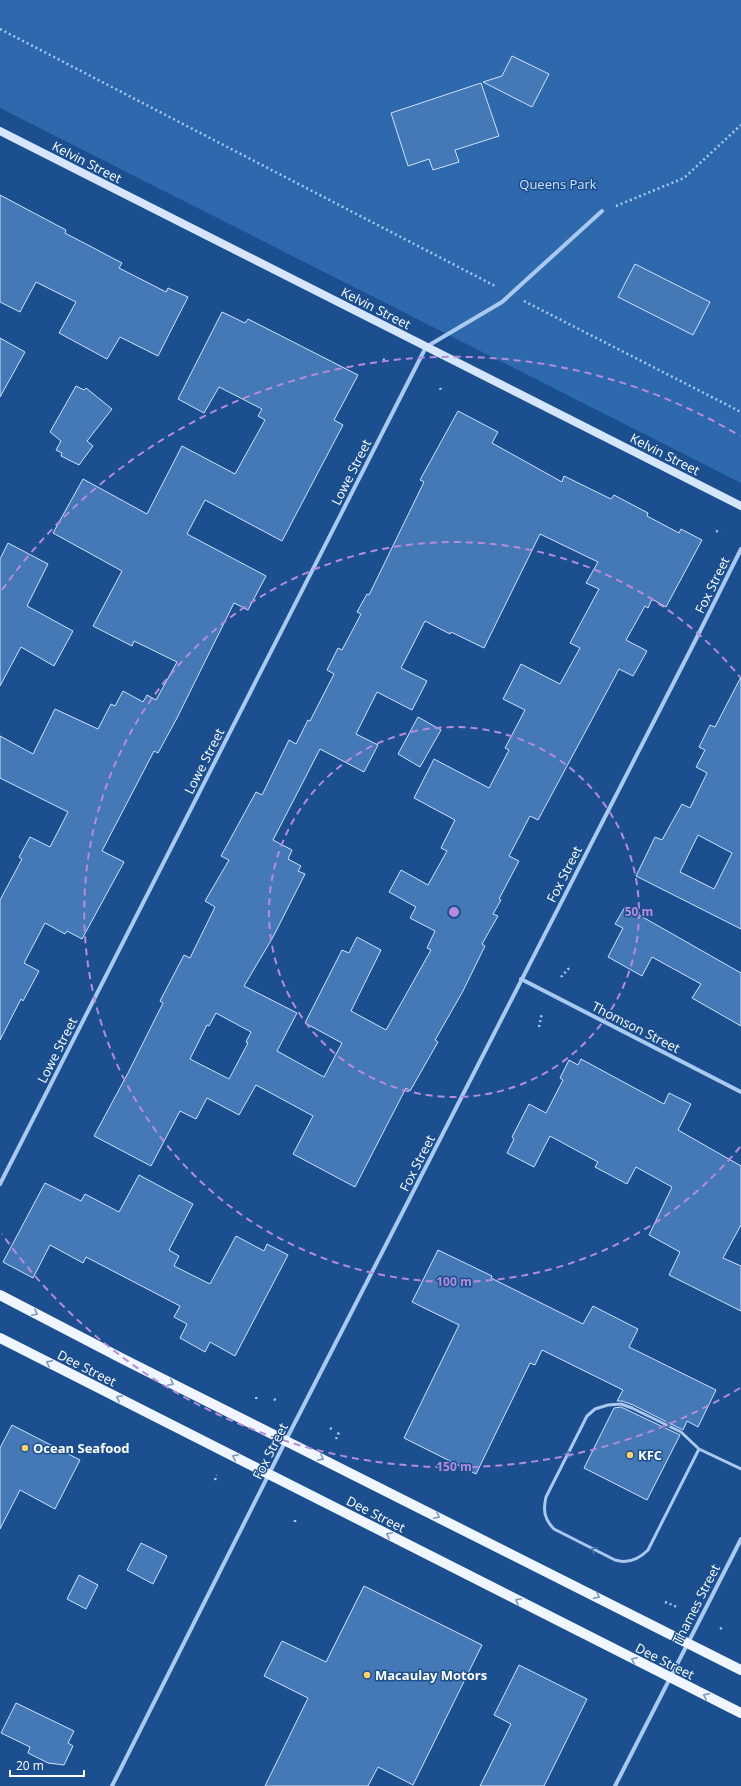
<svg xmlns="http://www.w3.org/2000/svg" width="741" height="1786" font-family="'Open Sans',sans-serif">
  <rect width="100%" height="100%" fill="#1b4f8f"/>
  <!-- green -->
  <path fill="#2e69ad" d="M0 0H741V483L0 108Z"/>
  <!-- building -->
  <g fill="#4478b7" stroke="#cfe3fa" fill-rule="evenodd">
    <path d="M512 56 549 74 532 107 483 82 502 76Z"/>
    <path d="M481 83 499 136 455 150 459 162 433 170 429 159 408 166 391 113Z"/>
    <path d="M0 195 66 230 65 233 122 263 119 268 166 292 168 288 188 297 158 356 120 337 107 359 59 333 76 302 36 282 20 312 0 302Z"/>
    <path d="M635 264 710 302 693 335 618 297Z"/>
    <path d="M222 312 245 323 248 319 358 375 334 420 343 425 282 541 205 500 187 534 266 576 248 610 234 603 177 718 158 753 154 751 102 851 124 862 82 939 67 931 65 934 45 923 24 963 39 971 23 1001 21 999 0 1040V900L22 859 19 857 30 837 50 847 68 812 0 778V736L33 754 55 709 98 729 111 704 115 706 123 691 143 702 147 695 156 700 177 662 134 641 132 646 93 626 122 571 53 533 83 479 147 514 182 446 235 474 265 420 258 416 262 409 219 387 204 413 178 399Z"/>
    <path d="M0 338 25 352 0 397Z"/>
    <path d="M76 386 84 390 86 388 112 409 87 441 93 446 79 465 61 456 62 453 56 450 61 441 50 432Z"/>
    <path d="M458 411 498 432 492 443 562 482 564 476 611 499 614 495 648 513 647 516 679 533 681 529 702 540 666 607 652 599 648 608 645 606 626 640 647 651 633 676 619 669 538 820 530 816 509 856 519 861 499 899 501 900 493 914 498 916 482 944 485 946 463 991 435 1040 438 1042 410 1091 406 1088 355 1187 293 1154 313 1116 256 1085 239 1115 207 1098 196 1119 180 1111 151 1166 94 1136 128 1073 163 1003 160 1001 184 955 190 958 215 907 205 901 229 860 221 856 256 792 262 795 289 740 296 744 308 720 310 721 334 674 327 670 338 648 342 650 361 614 357 612 367 594 369 595 424 482 420 480ZM540 534 598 562 586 583 599 589 570 643 580 648 560 684 521 664 503 699 525 710 505 748 509 750 489 788 434 759 414 798 455 820 441 848 447 851 428 885 401 870 389 892 416 907 410 918 435 931 427 948 431 950 386 1030 351 1011 381 950 357 937 349 953 342 950 305 1023 342 1043 324 1077 277 1051 297 1013 244 986 273 937 305 874 298 871 301 866 288 859 292 850 273 840 320 749 364 772 378 745 356 734 377 692 412 710 427 681 401 668 425 621 450 634 451 632 484 648ZM216 1013 251 1032 246 1042 248 1043 229 1079 190 1059 207 1025 209 1026Z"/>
    <path d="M8 543 48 564 27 606 73 631 54 666 21 647 0 686V559Z"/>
    <path d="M741 677V929L636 876 655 837 662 840 682 804 690 808 707 773 696 767 705 750 699 747 710 725 715 727ZM698 835 732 853 714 889 680 872Z"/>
    <path d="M418 717 441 730 420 767 398 754Z"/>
    <path d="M625 907 741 973V1026L692 998 701 984 652 957 642 976 608 957 623 928 615 924Z"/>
    <path d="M581 1059 664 1104 669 1093 691 1104 678 1130 741 1166V1225L723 1258 741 1266V1311L669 1275 680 1252 649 1235 672 1187 636 1167 627 1184 595 1167 598 1162 550 1136 534 1167 507 1153 514 1139 512 1137 529 1104 546 1113 563 1080 560 1078 569 1060 578 1065Z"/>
    <path d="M139 1175 193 1204 169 1250 179 1256 174 1266 210 1284 236 1236 264 1251 267 1244 288 1255 235 1356 210 1342 205 1352 180 1338 187 1324 174 1317 180 1306 86 1257 83 1263 50 1245 33 1278 3 1262 45 1183 81 1201 85 1194 119 1212Z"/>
    <path d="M438 1250 492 1276 491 1278 583 1324 593 1306 638 1329 629 1347 716 1390 698 1427 687 1421 683 1430 633 1405 622 1401H617L623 1390 542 1350 535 1365 530 1363 476 1474 404 1438 459 1325 412 1302Z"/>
    <path d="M621 1407 680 1435 647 1500 584 1468 614 1408Z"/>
    <path d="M12 1425 80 1460 55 1509 20 1490 0 1529V1448Z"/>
    <path d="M141 1543 167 1556 153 1584 127 1570Z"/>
    <path d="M79 1575 98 1585 86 1609 67 1599Z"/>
    <path d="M364 1586 482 1645 413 1785 378 1767 368 1786H265L308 1698 264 1676 282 1641 326 1662Z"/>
    <path d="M519 1665 587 1699 544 1786H480L511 1724 494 1715Z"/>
    <path d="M16 1703 74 1731 68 1743 73 1746 64 1765 48 1763 28 1753 30 1747 1 1733Z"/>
  </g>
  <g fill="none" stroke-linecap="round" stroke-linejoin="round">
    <!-- path -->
    <g stroke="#a9c9ee" stroke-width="2.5" stroke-dasharray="2 3" stroke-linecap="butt">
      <path d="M0 29 497 287"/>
      <path d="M616 206 684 178 741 125"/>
      <path d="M524 301 741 412"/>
      <path d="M383 360 387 358"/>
      <path d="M440 388 441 390"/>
      <path d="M716 531 721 532"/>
      <path d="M561 977 570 967"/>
      <path d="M539 1027 542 1013"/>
      <path d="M256 1399 257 1395"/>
      <path d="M274 1399 277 1401"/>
      <path d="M330 1428 333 1430"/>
      <path d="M336 1439 339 1432"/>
      <path d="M215 1480 217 1475"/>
      <path d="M295 1522V1519"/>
      <path d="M665 1602 677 1607"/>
      <path d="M720 1629 723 1627"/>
    </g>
    <!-- service -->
    <path stroke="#a9c9ee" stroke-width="3" d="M699 1449 648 1550C638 1560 628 1564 615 1560L554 1529C544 1519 543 1510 546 1497L587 1416 595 1409 608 1405 621 1404 632 1408 681 1432 699 1449 741 1469"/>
    <!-- minor -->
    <g stroke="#a9c9ee" stroke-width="4">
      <path d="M521 979 741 1092"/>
      <path d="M0 1184 426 347 502 302 602 211"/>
      <path d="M112 1786 286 1440 693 645 741 549"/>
      <path d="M615 1786 741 1539"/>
    </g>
    <!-- secondary -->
    <path stroke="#d6e6fa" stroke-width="8" d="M0 131 741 506"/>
    <!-- primary -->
    <g stroke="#f0f6ff" stroke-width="10">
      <path d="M0 1295 123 1359 741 1670"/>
      <path d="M0 1338 741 1713"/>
    </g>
  </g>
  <!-- one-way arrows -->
  <defs><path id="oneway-chevron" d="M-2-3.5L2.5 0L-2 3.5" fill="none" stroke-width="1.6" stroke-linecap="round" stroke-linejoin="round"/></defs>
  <g stroke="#7b9ac1">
    <use href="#oneway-chevron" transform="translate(35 1313) rotate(27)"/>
    <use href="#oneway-chevron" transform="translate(49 1363) rotate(-153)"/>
    <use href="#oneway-chevron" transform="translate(171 1383) rotate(27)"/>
    <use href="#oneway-chevron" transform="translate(119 1398) rotate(-153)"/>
    <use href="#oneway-chevron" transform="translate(235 1457) rotate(-153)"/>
    <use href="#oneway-chevron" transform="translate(321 1458) rotate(27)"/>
    <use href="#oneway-chevron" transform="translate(437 1516) rotate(27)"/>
    <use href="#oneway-chevron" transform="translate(389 1535) rotate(-153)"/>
    <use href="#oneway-chevron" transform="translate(597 1596) rotate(27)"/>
    <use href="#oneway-chevron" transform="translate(518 1601) rotate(-153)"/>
    <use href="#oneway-chevron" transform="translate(634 1660) rotate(-153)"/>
    <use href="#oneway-chevron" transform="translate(706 1696) rotate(-153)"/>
  </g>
  <g stroke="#4674ac">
    <use href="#oneway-chevron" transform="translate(667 1425) rotate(26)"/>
    <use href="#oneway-chevron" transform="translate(568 1454) rotate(-63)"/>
    <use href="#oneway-chevron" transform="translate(594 1550) rotate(-153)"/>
  </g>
  <!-- distance rings -->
  <g fill="none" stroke="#b68bdc" stroke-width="2" stroke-dasharray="7 5">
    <circle cx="454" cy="912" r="185"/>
    <path d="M740 1147A370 370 0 1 1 740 677"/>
    <path d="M740 1388A555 555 0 0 1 2 1234M2 590A555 555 0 0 1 740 436"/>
  </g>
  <!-- markers -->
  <g fill="#ffd166" stroke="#1b4f8f" stroke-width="1.5">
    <circle cx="25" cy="1448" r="4"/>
    <circle cx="630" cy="1455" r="4"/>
    <circle cx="367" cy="1675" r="4"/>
  </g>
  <g text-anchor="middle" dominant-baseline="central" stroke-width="3" stroke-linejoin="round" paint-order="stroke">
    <!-- street labels -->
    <g font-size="13" fill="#fff" stroke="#1b4f8f">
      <text transform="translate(87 162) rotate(27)">Kelvin Street</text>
      <text transform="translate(376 308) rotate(27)">Kelvin Street</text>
      <text transform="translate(665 454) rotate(27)">Kelvin Street</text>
      <text transform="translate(351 472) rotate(-63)">Lowe Street</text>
      <text transform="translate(712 585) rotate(-64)">Fox Street</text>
      <text transform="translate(204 761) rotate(-63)">Lowe Street</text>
      <text transform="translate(564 874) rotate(-63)">Fox Street</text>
      <text transform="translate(636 1027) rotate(27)">Thomson Street</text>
      <text transform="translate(57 1050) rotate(-63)">Lowe Street</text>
      <text transform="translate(417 1163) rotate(-63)">Fox Street</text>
      <text transform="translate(87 1368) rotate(27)">Dee Street</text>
      <text transform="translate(270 1451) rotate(-63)">Fox Street</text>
      <text transform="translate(376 1514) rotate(27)">Dee Street</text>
      <text transform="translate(696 1604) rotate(-63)">Thames Street</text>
      <text transform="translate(665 1661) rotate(27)">Dee Street</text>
    </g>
    <!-- park labels -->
    <g font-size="13" fill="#cfe3fa" stroke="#1b4f8f">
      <text x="558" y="184">Queens Park</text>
    </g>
    <!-- poi labels -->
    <g font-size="13" font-weight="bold" fill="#fff" stroke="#1b4f8f" text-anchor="start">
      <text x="33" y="1448">Ocean Seafood</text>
      <text x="638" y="1455">KFC</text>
      <text x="375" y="1675">Macaulay Motors</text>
    </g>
  </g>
  <circle cx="454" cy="912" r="6" fill="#b68bdc" stroke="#1b4f8f" stroke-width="2"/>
  <g font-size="12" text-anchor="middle" font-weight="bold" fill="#b68bdc" stroke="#1b4f8f" stroke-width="3" stroke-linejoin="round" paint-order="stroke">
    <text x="639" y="916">50 m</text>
    <text x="454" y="1286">100 m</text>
    <text x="454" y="1471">150 m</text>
  </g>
  <!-- scale -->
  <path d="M10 1770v6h74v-6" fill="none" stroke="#ffffff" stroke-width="2"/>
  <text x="16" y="1770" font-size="12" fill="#ffffff" stroke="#1b4f8f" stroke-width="3" paint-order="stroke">20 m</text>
</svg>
